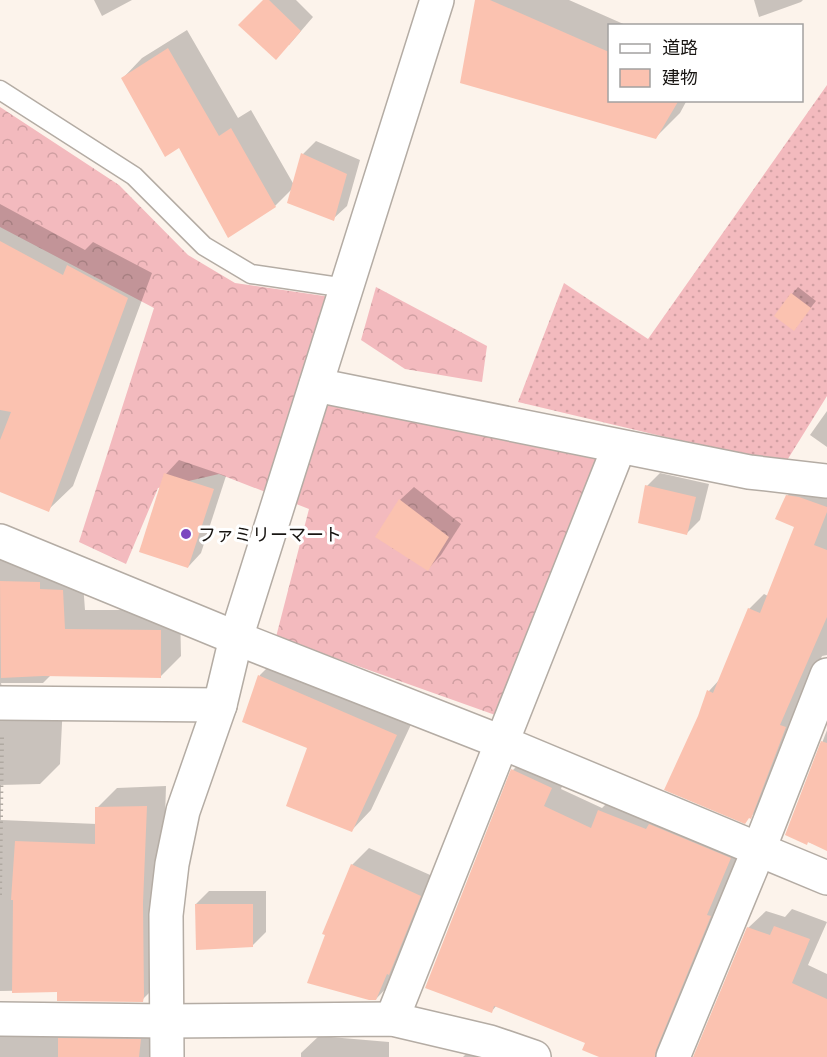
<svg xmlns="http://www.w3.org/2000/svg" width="827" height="1057" font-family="Commissioner,'Noto Sans JP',sans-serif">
  <defs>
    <pattern id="grass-dots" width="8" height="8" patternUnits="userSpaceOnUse" patternTransform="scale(1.5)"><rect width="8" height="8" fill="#f3babe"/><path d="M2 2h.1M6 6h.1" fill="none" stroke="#d09fa2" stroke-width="1.8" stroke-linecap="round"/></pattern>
    <pattern id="forest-crowns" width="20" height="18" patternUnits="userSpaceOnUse" patternTransform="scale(1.5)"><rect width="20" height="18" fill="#f3babe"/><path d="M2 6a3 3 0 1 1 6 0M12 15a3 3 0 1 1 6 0" fill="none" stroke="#d09fa2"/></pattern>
  </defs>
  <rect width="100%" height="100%" fill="#fcf3eb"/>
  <!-- grass -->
  <path fill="url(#grass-dots)" d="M827 85V396L786 462 741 455 518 402 564 283 648 339Z"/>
  <!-- forest -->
  <g fill="url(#forest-crowns)">
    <path d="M0 107 119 185 188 255 235 283 331 297 300 394 604 451 498 716 276 637 309 509 219 474 158 488 126 564 79 542 154 308 0 227Z"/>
    <path d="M376 287 487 346 482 382 405 369 361 340Z"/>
  </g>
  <!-- shadow -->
  <g fill="#0003">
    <path d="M94 0H132L102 16Z"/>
    <path d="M265 0H296L313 17 289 45Z"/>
    <path d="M477 0H569L628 26H610V100H687L680 113 656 137Z"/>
    <path d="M754 0H803L801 2 759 17Z"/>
    <path d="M187 30 238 118 251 110 294 185 303 154 316 141 360 160 347 206 333 219 293 188 275 206 180 146 123 78 142 58Z"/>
    <path d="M0 204 85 250 93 242 152 273 73 486 48 510 0 490Z"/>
    <path d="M798 287 816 301 794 329 792 294Z"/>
    <path d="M827 411V447L810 435Z"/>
    <path d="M179 460 226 476 201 553 188 567 166 474Z"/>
    <path d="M660 473 709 484 700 520 687 533 647 486Z"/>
    <path d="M802 481 827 487V655L822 656 765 803 750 817 699 717 709 691 721 678 749 609 764 594 768 596 796 526 787 496Z"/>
    <path d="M414 487 461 524 441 555 428 569 400 500Z"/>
    <path d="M0 538 82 570 85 610H180L181 656 161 676 51 675 43 683H1L3 692 63 703 60 764 40 784 1 785V820L97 824V808L117 788 166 786 163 882 162 980 142 1000 58 990 0 991Z"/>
    <path d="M279 656 415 716 371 810 352 830 309 747 244 721 260 675Z"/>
    <path d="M827 730V849L787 834Z"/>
    <path d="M530 753 568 771 561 789 602 808 617 793 747 841 683 1057H603L587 1042 497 1005 492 1011 513 770Z"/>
    <path d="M369 848 437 878 393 981 376 999 352 865Z"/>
    <path d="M209 891H266V932L252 946 196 904Z"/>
    <path d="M792 909 827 922 808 965 827 974V1057H695L748 928 766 911 785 917Z"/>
    <path d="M159 1021 157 1057H0V1030Z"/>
    <path d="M319 1036 389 1042V1057H301V1053Z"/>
    <path d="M475 1045 509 1057H463Z"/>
  </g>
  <!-- building -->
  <g fill="#fbc2b0">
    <path d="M263 0H269L301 31 276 60 238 25Z"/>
    <path d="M475 0H490L609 52V100H679L656 139 460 83Z"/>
    <path d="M168 48 219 136 231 128 276 207 228 238 179 148 165 157 121 78Z"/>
    <path d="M301 153 347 174 334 221 287 203Z"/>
    <path d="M0 241 63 275 67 265 128 298 49 512 0 492V440L11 412 0 410Z"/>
    <path d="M791 293 811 308 794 331 774 316Z"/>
    <path d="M164 473 214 489 188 568 139 552Z"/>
    <path d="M645 485 696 497 687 535 638 523Z"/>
    <path d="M786 495 799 497 827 507V512L814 545 827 550V617L780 725 786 727 751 819 749 818 745 824 664 790 698 716 707 690 713 693 748 608 760 613 794 527 775 519Z"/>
    <path d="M399 499 449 537 428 571 375 537Z"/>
    <path d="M0 581 40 582V589L63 590 65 629 161 630V678L43 676 1 678Z"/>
    <path d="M258 675 397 735 352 832 286 806 307 748 242 722Z"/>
    <path d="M821 741 827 743V851L808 842 807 845 785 835Z"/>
    <path d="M511 769 552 788 544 806 591 828 598 810 646 829 649 824 731 858 707 915 711 916 656 1050 655 1057H599L582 1050 585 1043 494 1006 492 1013 425 988Z"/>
    <path d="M147 806 143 903 144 996 143 1002 57 1001V992L12 993 13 900H11L15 841 95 844V807Z"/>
    <path d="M351 864 421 896 389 975 387 974 376 1000H369L307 983 325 935 322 934Z"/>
    <path d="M195 904H253V947L196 950Z"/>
    <path d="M774 926 810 939 792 983 827 999V1057H693L747 927 770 935Z"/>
    <path d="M58 1038 141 1039 139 1057H58Z"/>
  </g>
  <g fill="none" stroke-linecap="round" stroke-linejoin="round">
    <defs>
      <path id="service" d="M0 90 134 176 204 246 251 274 346 288"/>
      <g id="minor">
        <path d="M316 385 749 472 827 481"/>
        <path d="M0 703 220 705"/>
        <path d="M0 1019 168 1021 392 1019 490 1042 534 1057"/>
        <path d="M392 1019 619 447"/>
        <path d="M673 1057 759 849 827 675"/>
      </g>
      <g id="tertiary">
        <path d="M0 541 236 638 501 742 827 878"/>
        <path d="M167 1057 166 915 172 864 183 811 220 705 236 638 437 0"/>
      </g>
    </defs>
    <!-- service casing -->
    <use href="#service" stroke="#b4aca4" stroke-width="21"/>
    <!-- minor casing -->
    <use href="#minor" stroke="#b4aca4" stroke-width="36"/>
    <!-- tertiary casing -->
    <use href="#tertiary" stroke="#b4aca4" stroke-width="36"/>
    <!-- path -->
    <path stroke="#b0a9a2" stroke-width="4" stroke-dasharray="1.5 4.5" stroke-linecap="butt" d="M0 895 2 737"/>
    <!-- service -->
    <use href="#service" stroke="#fff" stroke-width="18"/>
    <!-- minor -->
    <use href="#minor" stroke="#fff" stroke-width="33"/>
    <!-- tertiary -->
    <use href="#tertiary" stroke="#fff" stroke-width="33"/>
  </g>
  <!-- markers -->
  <circle fill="#7c48c0" stroke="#fff" stroke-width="2" cx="186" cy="534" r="6"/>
  <g text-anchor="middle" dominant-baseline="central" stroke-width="6" stroke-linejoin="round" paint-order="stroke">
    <!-- poi labels -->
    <g font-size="18" fill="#181512" stroke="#fff" text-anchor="start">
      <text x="198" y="534">ファミリーマート</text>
    </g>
  </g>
  <!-- legend -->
  <rect x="608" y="24" width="195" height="78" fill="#ffffff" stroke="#a3a1a0" stroke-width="1.5"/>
  <rect x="620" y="44" width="30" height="9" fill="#ffffff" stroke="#a3a1a0" stroke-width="1.5"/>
  <text x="662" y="54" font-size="18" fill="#181512">道路</text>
  <rect x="620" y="69" width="30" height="18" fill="#fbc2b0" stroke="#a3a1a0" stroke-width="1.5"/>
  <text x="662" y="84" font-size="18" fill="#181512">建物</text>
</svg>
